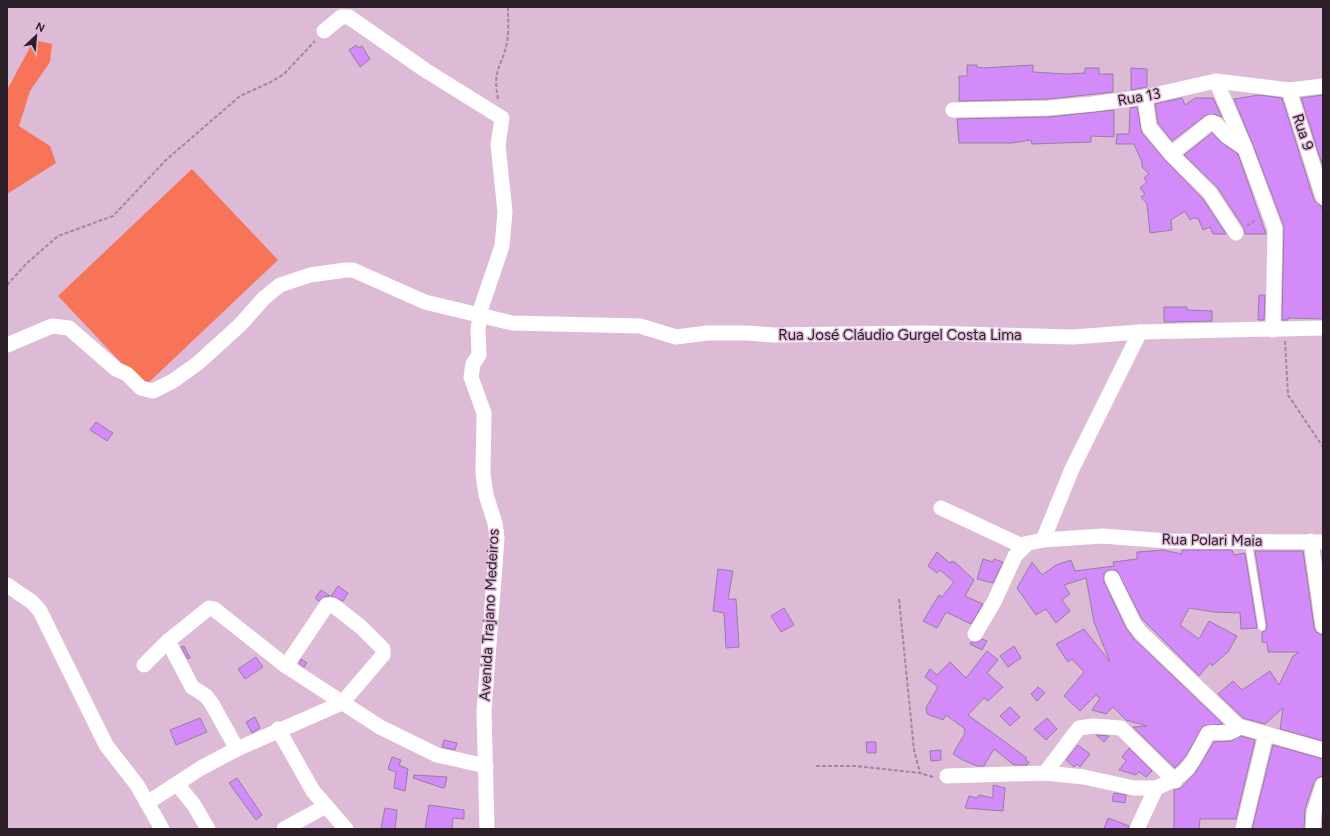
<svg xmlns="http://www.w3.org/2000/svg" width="1330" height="836" font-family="Figtree,sans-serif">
  <rect width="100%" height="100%" fill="#ddbad6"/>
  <!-- green -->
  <g fill="#f87459">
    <path d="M34 40 52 44 50 62 30 91 19 126 50 146 56 163 7 194V90Z"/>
    <path d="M192 169 278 260 144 387 58 296Z"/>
  </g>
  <!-- building -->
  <g fill="#d38bf9" stroke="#947fa0">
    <path d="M356 45 358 48 362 46 370 59 360 67 349 50Z"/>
    <path d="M967 65H977V67L983 68 1033 65V72L1066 74 1085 73V68H1099V74H1113V92L1048 99 959 101V76H967Z"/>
    <path d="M1131 68 1147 69V87L1131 90Z"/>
    <path d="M1259 95 1282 98 1314 200 1321 206 1323 212V319L1288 318V320H1282L1284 226 1253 145 1234 99Z"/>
    <path d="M1323 95V167L1301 98Z"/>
    <path d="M1182 98 1185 105 1195 98H1213L1222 117 1214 114 1206 115 1172 141 1158 123 1155 104Z"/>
    <path d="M1137 107 1142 133 1165 160 1203 199 1226 234H1213L1210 227 1203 230 1198 218 1196 219 1195 217 1190 220 1185 211 1171 220 1172 230 1150 233 1147 204 1141 197 1145 194 1140 188 1147 182 1144 178 1149 174 1142 167V162L1134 144H1116L1117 134H1129L1130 108Z"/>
    <path d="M1114 110V137L1091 136V142L1032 144 1031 140 1012 143H959L957 119 1049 117Z"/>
    <path d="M1212 133 1222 143 1238 154 1266 234H1245L1244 228 1218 188 1184 155Z"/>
    <path d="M1259 295H1265L1264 320H1258Z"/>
    <path d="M1164 307H1187V310H1189L1212 311V321L1164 322Z"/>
    <path d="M96 422 113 433 107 441 90 430Z"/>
    <path d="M1163 550 1182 554V550H1232L1234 555 1245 553 1257 628 1241 629 1240 613 1214 612 1189 608 1180 625 1199 639 1209 621 1237 636 1228 652 1212 666 1210 663 1199 676 1142 619 1117 571 1108 570 1104 573V582L1126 628 1134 639 1223 724 1203 726 1186 756 1175 768 1133 727 1147 726 1126 720 1113 707 1106 714 1092 710 1100 698 1096 695 1080 711 1064 696 1084 672 1072 659 1068 662 1056 644 1084 629 1110 662 1094 622 1086 578 1064 585 1070 594 1062 600 1070 611 1056 623 1046 609 1036 615 1017 588 1032 562 1042 575 1056 565 1071 560 1075 571 1114 566 1113 562 1137 559V552Z"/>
    <path d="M1255 551H1303L1314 627 1316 632 1323 635V741L1280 729 1283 708 1265 724 1243 718 1218 694 1233 681 1242 690 1270 671 1279 685 1293 656 1299 652H1268L1267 643 1262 642V632L1265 631 1267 626Z"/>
    <path d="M937 552 950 563 952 561 956 563 974 580 965 596 983 604 971 624 946 612 937 628 923 621 939 595 942 597 954 582 940 570 937 573 928 566Z"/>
    <path d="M983 559 993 562 994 559 1003 562 993 583 977 579Z"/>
    <path d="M718 569 733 571 728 599H736L739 647 726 648 724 613 713 611Z"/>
    <path d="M338 586 348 593 343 601 331 596Z"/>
    <path d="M321 590 330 596 323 597 319 601 315 598Z"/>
    <path d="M784 608 794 625 781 632 771 616Z"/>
    <path d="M982 639 987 641 982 650 970 644 971 642H979Z"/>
    <path d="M184 646 190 658 188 659 181 647Z"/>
    <path d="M1014 646 1021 658 1008 667 1000 656Z"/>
    <path d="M987 651 998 660 987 673 1003 687 988 701 984 698 968 715 1027 758 1025 760 1029 762 1027 765H1014L994 749 984 766H977L963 760 953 754 965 733 964 732 965 729 946 715 943 720 927 714 926 708 938 687 925 677 930 669 937 675 950 662 966 678Z"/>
    <path d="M256 657 263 667 245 679 238 669Z"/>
    <path d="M301 659 307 663 304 667 299 663Z"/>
    <path d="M1038 687 1045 693 1037 701 1031 694Z"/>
    <path d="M1010 707 1020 717 1010 726 1000 716Z"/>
    <path d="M255 717 260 728 252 733 246 722Z"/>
    <path d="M200 718 207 732 176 745 170 730Z"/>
    <path d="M1047 718 1057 729 1046 740 1034 729Z"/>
    <path d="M1096 735 1109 736 1104 742Z"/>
    <path d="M1241 736 1255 740 1236 819H1200L1199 829H1174V790L1181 788 1195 773 1214 742 1231 741Z"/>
    <path d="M444 740 457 743 455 750 442 747Z"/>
    <path d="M866 742H876V753H867Z"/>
    <path d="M1078 745 1090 754 1080 767 1077 764 1074 767 1066 760Z"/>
    <path d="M1273 745 1323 759V776L1317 778 1314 782 1305 809 1304 829H1252Z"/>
    <path d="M1129 748 1152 771 1146 777 1139 772 1136 775 1119 770 1126 761 1122 757Z"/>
    <path d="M941 750V760L931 761 930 751Z"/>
    <path d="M392 757 401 760 399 765 408 769 405 791 394 788 396 772 388 769Z"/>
    <path d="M414 775 447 777 445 787 443 788 413 778Z"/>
    <path d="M237 778 262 815 256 820 229 783Z"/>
    <path d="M993 785 1005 788 1003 811 965 808 969 796 977 798 979 795 993 798Z"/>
    <path d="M1114 793 1126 795 1125 803 1112 801Z"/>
    <path d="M429 805 464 810V819L453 818 452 829H425Z"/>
    <path d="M385 808 397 810 395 829 381 828Z"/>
    <path d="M1108 818 1129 826 1128 829H1104Z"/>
  </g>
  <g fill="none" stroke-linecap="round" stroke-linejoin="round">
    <!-- path -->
    <g stroke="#a3879d" stroke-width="2" stroke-dasharray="4 2" stroke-linecap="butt">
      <path d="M498 99C492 68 502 68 507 42 509 30 508 18 508 7"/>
      <path d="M1247 226 1257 219"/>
      <path d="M7 285 27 263 58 236 113 216 166 160 240 96 271 82 284 74 315 41"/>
      <path d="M1285 341 1288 395 1323 447"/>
      <path d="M899 599 914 750 920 773"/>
      <path d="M816 766H856L920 773 933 777"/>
    </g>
    <!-- lane -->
    <path stroke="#fff" stroke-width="7" d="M1248 541 1262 627"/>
    <!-- street -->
    <g stroke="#fff" stroke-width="15">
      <path d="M324 31 341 17H349L425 70 502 118 498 145 505 212 502 246 481 308 478 330 479 355 473 364 471 377 484 413 483 474 486 495 495 523 497 538 484 711 487 829"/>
      <path d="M1216 81 1245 148 1275 229 1273 330"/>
      <path d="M1289 90 1323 197"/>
      <path d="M1145 97 1149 127 1171 154 1210 193 1236 233"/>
      <path d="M953 110 1049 108 1092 104 1145 97 1216 81 1289 90 1323 86"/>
      <path d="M1171 154 1211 122 1216 124 1227 136 1245 148"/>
      <path d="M7 345 52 326 69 328 116 369 127 374 141 388 153 391 173 381 198 363 240 325 264 298 280 285 310 275 346 270H353L425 302 512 323 640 326 676 337 707 333H747L774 335 925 333 1073 337 1140 332 1323 328"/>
      <path d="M941 508 1020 545 1043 540 1102 536 1168 541 1323 542"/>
      <path d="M1043 540 1072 469 1140 332"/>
      <path d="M1311 541 1323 626"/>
      <path d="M1112 578 1134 624 1141 633 1238 726 1323 750"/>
      <path d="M7 585 32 602 40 611 106 745 137 785 162 829"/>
      <path d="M975 634 994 602 1015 556 1026 545"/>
      <path d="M144 665 168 641"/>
      <path d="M278 729 313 791 346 829"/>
      <path d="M237 749 212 704 206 696 192 687 168 641 209 608 214 609 286 666 380 727 437 755 486 766"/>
      <path d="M1045 773 1079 728 1093 726 1121 728 1175 781"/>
      <path d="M947 776 1045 773 1084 777 1134 788H1156"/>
      <path d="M177 784 194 805 208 829"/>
      <path d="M147 803 201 768 237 749 342 703 383 655V649L361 627 333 605H327L286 666"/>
      <path d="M284 829 326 806"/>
      <path d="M1137 829 1156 788C1191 774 1191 764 1208 733 1218 731 1233 737 1238 726"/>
      <path d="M1243 829 1266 734"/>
      <path d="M1313 829 1314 812 1323 785"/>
    </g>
  </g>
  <g text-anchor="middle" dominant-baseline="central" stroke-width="3" stroke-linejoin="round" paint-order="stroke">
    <!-- street labels -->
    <g font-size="15" fill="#2c1f29" stroke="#ddbad6">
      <text transform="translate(1139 97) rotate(-10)">Rua 13</text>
      <text transform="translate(1303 132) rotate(72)">Rua 9</text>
      <text x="900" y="335">Rua José Cláudio Gurgel Costa Lima</text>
      <text transform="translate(1212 540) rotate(1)">Rua Polari Maia</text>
      <text transform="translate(489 615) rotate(-87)">Avenida Trajano Medeiros</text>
    </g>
  </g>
  <!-- border -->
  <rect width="1330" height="836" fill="none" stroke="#2c1f29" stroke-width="16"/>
  <!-- north arrow -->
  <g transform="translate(36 36) rotate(26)" stroke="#ddbad6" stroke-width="3" paint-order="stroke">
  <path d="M0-3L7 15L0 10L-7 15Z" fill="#2c1f29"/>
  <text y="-6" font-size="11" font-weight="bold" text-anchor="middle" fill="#2c1f29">N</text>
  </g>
</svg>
